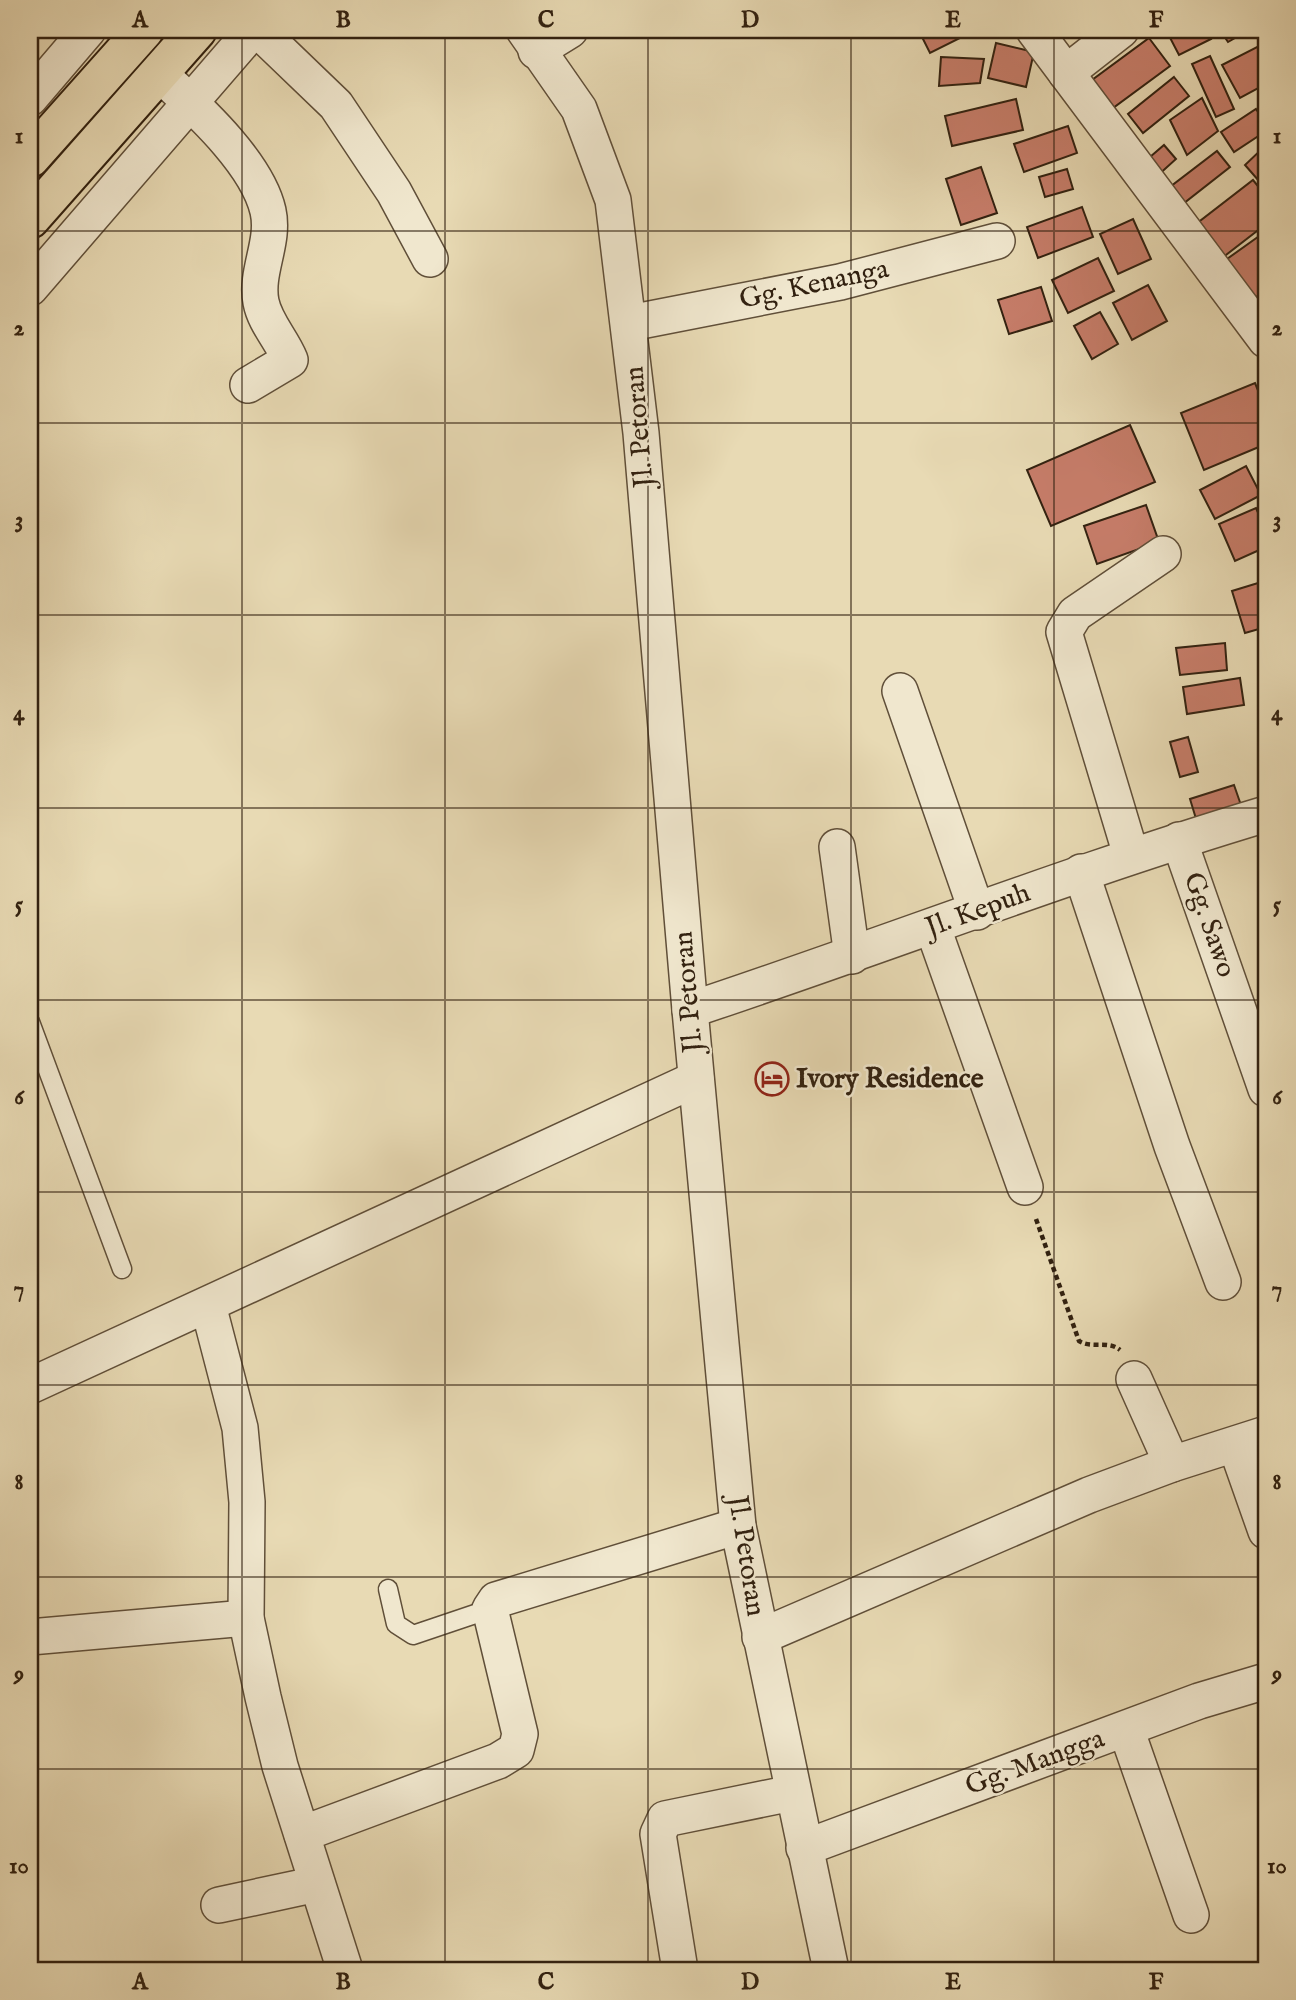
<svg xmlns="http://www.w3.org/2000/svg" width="1296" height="2000" font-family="'IM FELL English',serif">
  <rect width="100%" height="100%" fill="#e8dab4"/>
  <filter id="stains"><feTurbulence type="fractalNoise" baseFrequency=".00286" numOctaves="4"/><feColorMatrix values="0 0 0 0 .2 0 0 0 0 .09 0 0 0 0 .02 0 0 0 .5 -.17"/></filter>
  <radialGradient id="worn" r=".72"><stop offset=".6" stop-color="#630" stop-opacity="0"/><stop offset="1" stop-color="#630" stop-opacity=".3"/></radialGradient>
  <!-- building -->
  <g fill="#c77d6a" stroke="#322110" stroke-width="2">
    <path d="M927 30H969L970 33 930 53 920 33Z"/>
    <path d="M1166 30H1206L1211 39 1179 55Z"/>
    <path d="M1220 30H1249L1228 42Z"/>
    <path d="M1255 30H1266V46Z"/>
    <path d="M1149 38 1170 66 1113 108 1092 80Z"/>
    <path d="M996 43 1034 52 1026 87 988 78Z"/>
    <path d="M1259 46 1266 59V84L1240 98 1222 65Z"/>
    <path d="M1210 56 1234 109 1216 117 1192 64Z"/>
    <path d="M941 57 984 59 980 83 939 86Z"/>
    <path d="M1174 77 1189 96 1143 133 1128 114Z"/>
    <path d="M1202 98 1218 131 1187 155 1170 120Z"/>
    <path d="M1016 99 1023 130 952 146 945 116Z"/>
    <path d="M1256 109 1266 124V131L1234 152 1221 132Z"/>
    <path d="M1068 126 1077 153 1024 172 1014 144Z"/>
    <path d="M1164 145 1176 159 1156 177 1143 163Z"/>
    <path d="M1266 145V189L1245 165Z"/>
    <path d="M1217 151 1230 167 1179 207 1166 190Z"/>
    <path d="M981 167 997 213 961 225 946 179Z"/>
    <path d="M1067 169 1073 189 1045 197 1039 177Z"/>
    <path d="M1253 180 1266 196V224L1213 265 1187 231Z"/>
    <path d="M1082 207 1093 237 1038 258 1027 227Z"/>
    <path d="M1133 219 1151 259 1118 274 1100 234Z"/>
    <path d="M1262 234 1266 238V291L1251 300 1220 264Z"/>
    <path d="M1098 258 1114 291 1068 313 1052 280Z"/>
    <path d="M1148 285 1167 321 1132 340 1113 303Z"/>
    <path d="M1041 287 1052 321 1009 334 998 300Z"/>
    <path d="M1100 312 1118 344 1092 359 1074 326Z"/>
    <path d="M1255 383 1266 410V444L1204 470 1181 413Z"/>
    <path d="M1130 425 1155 482 1051 526 1027 470Z"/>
    <path d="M1246 466 1261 495 1215 519 1200 490Z"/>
    <path d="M1146 505 1159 542 1097 564 1084 526Z"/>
    <path d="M1256 508 1266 531V547L1235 561 1219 524Z"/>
    <path d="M1258 583 1266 610V627L1245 633 1232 591Z"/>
    <path d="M1225 643 1227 670 1180 675 1176 648Z"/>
    <path d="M1240 678 1244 705 1187 714 1183 687Z"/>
    <path d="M1188 737 1198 772 1180 777 1170 742Z"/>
    <path d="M1234 785 1242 808 1197 822 1190 799Z"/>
  </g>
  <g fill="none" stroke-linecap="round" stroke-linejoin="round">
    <defs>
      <g id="service">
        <path d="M30 1022 122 1269"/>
        <path d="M388 1589 396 1624 413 1635 490 1609"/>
      </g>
      <g id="minor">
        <path d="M258 30 336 105 394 192 430 259"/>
        <path d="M524 30 579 109 613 200 641 433 690 1010 738 1526 831 1970"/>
        <path d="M1034 30 1266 340"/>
        <path d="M536 51 570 30"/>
        <path d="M159 73C195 107 257 162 268 211 275 242 255 272 261 302 265 323 282 340 290 360L248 385"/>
        <path d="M1066 73 1121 30"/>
        <path d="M30 98 88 30"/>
        <path d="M30 288 253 30"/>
        <path d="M630 323 840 282 997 241"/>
        <path d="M900 691 977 912"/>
        <path d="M1179 840 1266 1089"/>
        <path d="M837 847 852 956"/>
        <path d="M1131 855 1064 632 1075 614 1163 554"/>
        <path d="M1081 872 1172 1146 1223 1282"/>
        <path d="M933 928 1025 1187"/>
        <path d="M690 1010C883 946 1072 872 1266 814"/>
        <path d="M208 1305 240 1428 247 1502 246 1618 263 1697 280 1766 345 1970"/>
        <path d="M1134 1379 1172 1464"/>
        <path d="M30 1386 696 1079"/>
        <path d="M1236 1446 1266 1531"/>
        <path d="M30 1637 246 1618"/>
        <path d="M760 1637 1089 1495 1172 1464 1266 1434"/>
        <path d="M1126 1729 1191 1915"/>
        <path d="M302 1834 498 1761 516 1750 520 1734 490 1609 496 1600 738 1526"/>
        <path d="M804 1848 1199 1701 1266 1681"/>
        <path d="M219 1905 317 1884"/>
        <path d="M680 1970 658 1834 665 1819 792 1793"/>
      </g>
      <g id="primary">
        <path d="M30 158 144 30"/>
        <path d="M30 219 197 30"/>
      </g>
    </defs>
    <!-- service casing -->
    <use href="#service" stroke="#604f39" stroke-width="21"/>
    <!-- minor casing -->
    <use href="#minor" stroke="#604f39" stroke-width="38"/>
    <!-- primary casing -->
    <use href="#primary" stroke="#322110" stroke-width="42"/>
    <!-- path -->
    <path stroke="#322110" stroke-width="4.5" stroke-dasharray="5 3.5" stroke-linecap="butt" d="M1036 1219 1079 1341C1092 1349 1108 1340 1120 1350"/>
    <!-- service -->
    <use href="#service" stroke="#f0e7ce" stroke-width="18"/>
    <!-- minor -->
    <use href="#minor" stroke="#f0e7ce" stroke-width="35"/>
    <!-- primary -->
    <use href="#primary" stroke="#e8dab4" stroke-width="38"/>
  </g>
  <!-- grid -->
  <path fill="none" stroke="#322110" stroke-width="2" stroke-opacity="0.55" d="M242 30V1970M445 30V1970M648 30V1970M851 30V1970M1054 30V1970M30 231H1266M30 423H1266M30 615H1266M30 808H1266M30 1000H1266M30 1192H1266M30 1385H1266M30 1577H1266M30 1769H1266"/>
  <!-- icons -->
  <defs>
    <symbol id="hotel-ring" viewBox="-11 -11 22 22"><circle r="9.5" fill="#f0e7ce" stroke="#8f2418" stroke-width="1.5"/><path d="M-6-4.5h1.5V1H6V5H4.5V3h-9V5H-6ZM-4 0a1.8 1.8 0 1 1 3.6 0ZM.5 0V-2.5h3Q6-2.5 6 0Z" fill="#8f2418"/></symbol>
  </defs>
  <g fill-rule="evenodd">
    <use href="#hotel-ring" x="753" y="1060" width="38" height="38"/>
  </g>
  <g text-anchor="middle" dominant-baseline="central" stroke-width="5" stroke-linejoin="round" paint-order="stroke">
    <!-- street labels -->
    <g font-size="28" fill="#322110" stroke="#f0e7ce">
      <text transform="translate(814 285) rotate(-12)">Gg. Kenanga</text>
      <text transform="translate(640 427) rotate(-95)">Jl. Petoran</text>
      <text transform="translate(978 911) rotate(-20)">Jl. Kepuh</text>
      <text transform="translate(1209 925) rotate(71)">Gg. Sawo</text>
      <text transform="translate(689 992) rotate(-95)">Jl. Petoran</text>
      <text transform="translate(746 1556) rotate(81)">Jl. Petoran</text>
      <text transform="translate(1035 1763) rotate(-20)">Gg. Mangga</text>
    </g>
    <!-- poi labels -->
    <g font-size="28" font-weight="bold" fill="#322110" stroke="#f0e7ce" text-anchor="start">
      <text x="796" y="1079">Ivory Residence</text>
    </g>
  </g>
  <!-- margin -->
  <rect width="1296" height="2000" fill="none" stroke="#e8dab4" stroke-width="77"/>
  <rect x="38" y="38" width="1220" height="1924" fill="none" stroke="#322110" stroke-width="2.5"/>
  <g font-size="23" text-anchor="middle" font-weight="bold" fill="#322110">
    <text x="140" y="27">A</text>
    <text x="343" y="27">B</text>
    <text x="546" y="27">C</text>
    <text x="750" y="27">D</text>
    <text x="953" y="27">E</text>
    <text x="1156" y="27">F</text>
    <text x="19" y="143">1</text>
    <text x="1277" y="143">1</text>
    <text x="19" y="335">2</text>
    <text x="1277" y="335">2</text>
    <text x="19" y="527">3</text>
    <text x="1277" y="527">3</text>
    <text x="19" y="720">4</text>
    <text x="1277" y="720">4</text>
    <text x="19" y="912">5</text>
    <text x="1277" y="912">5</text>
    <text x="19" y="1104">6</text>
    <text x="1277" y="1104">6</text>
    <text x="19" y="1296">7</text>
    <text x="1277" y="1296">7</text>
    <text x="19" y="1489">8</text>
    <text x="1277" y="1489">8</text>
    <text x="19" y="1681">9</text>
    <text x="1277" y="1681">9</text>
    <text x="19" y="1873">10</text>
    <text x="1277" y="1873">10</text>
    <text x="140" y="1989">A</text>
    <text x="343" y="1989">B</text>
    <text x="546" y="1989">C</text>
    <text x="750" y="1989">D</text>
    <text x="953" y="1989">E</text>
    <text x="1156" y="1989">F</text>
  </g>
  <rect width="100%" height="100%" filter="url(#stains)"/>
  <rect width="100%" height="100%" fill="url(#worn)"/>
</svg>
